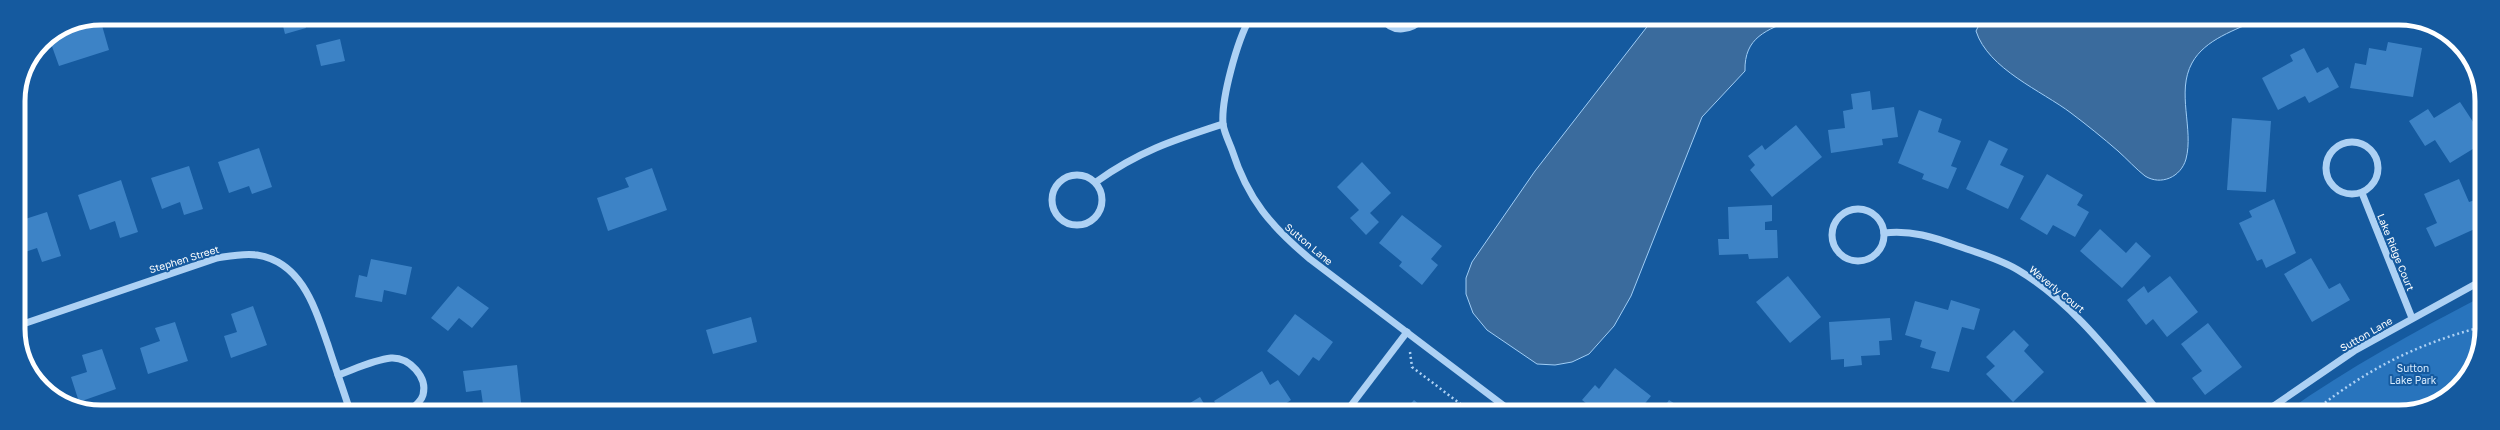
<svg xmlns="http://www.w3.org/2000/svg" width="2500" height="430" font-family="'Golos Text',sans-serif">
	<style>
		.green { fill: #2874bd }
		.water { fill: #3a6b9d; stroke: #9fcdf6 }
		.building { fill: #3d83c6 }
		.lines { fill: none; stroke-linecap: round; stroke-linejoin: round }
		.path { stroke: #add1f4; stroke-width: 2.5; stroke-dasharray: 2 3; stroke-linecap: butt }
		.minor { stroke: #add1f4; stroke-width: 7 }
		.labels { text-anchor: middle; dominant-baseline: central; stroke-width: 4; stroke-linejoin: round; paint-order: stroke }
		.street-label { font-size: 10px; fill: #fff; stroke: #155a9f }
		.park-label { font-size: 10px; fill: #d5eafd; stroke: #155a9f }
		.rim { fill: none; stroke: #fff; stroke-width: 5 }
	</style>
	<rect width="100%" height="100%" fill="#155a9f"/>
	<!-- green -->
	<path class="green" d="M2481,297V340L2471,370L2454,392L2426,408L2399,412H2286C2348,368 2414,332 2481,297Z"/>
	<!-- water -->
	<g class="water">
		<path d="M1653,19H1794C1767,30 1744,37 1745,71L1702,117L1631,296L1614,326L1589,354L1572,362L1555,365L1537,364L1487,330L1473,313L1466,294V278L1472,262L1535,171Z"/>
		<path d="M1982,19H2259C2236,30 2205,39 2192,63C2176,92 2194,129 2186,159C2181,177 2161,186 2145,176C2136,169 2127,159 2118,151C2103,138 2087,125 2071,113C2042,91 1988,69 1976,31Z"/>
	</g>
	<!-- building -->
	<g class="building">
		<path d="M281,18H303L306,28L285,34Z"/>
		<path d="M101,22L109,50L59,66L49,38L69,24L74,23L76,30Z"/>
		<path d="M340,39L345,61L321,66L316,45Z"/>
		<path d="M2388,42L2422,48L2413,97L2350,88L2355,63L2366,65L2369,48L2386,51Z"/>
		<path d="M2304,48L2317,73L2328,67L2339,87L2309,103L2305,96L2278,110L2262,78L2293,61L2290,55Z"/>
		<path d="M1870,91L1872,110L1894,107L1898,137L1882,139L1883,145L1831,153L1828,130L1845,128L1843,111L1853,109L1851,94Z"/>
		<path d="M2460,102L2481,134V144L2450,163L2435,140L2425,146L2409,121L2428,109L2434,118Z"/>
		<path d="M1919,110L1942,119L1938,132L1961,141L1951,166L1957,168L1948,189L1922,179L1924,174L1898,163Z"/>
		<path d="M2232,118L2271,121L2266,192L2227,190Z"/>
		<path d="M1796,125L1822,157L1772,197L1750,170L1755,165L1748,156L1762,145L1765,150Z"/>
		<path d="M1989,140L2008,149L2000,165L2024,176L2008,209L1966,189Z"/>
		<path d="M259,148L272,187L252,194L249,186L229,193L218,162Z"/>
		<path d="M1362,162L1391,193L1370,213L1379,222L1366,235L1350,218L1359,210L1337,187Z"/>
		<path d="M189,166L203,209L184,215L180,202L162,209L151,178Z"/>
		<path d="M652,168L667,210L608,231L597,198L629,187L625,178Z"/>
		<path d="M2047,174L2083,195L2077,205L2089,212L2075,237L2053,225L2047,235L2020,219Z"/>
		<path d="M2459,179L2469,202L2475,200L2480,212L2474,215L2479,227L2435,247L2426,228L2437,223L2424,194Z"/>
		<path d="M121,180L138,232L120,238L115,221L90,230L78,195Z"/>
		<path d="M2274,199L2296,253L2266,268L2262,259L2257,261L2239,223L2252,217L2249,211Z"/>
		<path d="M1772,205V221L1765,222V230H1777L1778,258L1749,259L1748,254L1719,255L1718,239H1729L1728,207Z"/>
		<path d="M47,212L61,256L42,262L37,248L19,254V221Z"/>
		<path d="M1402,215L1442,246L1431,259L1438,265L1422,285L1399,266L1402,262L1379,243Z"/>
		<path d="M2100,229L2126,253L2136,242L2151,256L2122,288L2080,251Z"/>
		<path d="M2311,258L2329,289L2340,283L2350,300L2312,322L2284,274Z"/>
		<path d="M371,259L412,267L406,295L384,290L382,302L355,297L359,275L367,277Z"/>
		<path d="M1788,276L1821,317L1790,343L1756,302Z"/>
		<path d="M2170,276L2198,312L2167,337L2153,319L2146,325L2127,300L2144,286L2148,293Z"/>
		<path d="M458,286L489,308L472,328L459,318L448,331L431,318Z"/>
		<path d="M1951,300L1980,309L1974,330L1962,327L1949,372L1931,368L1936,352L1920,347L1922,340L1905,335L1915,301L1948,310Z"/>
		<path d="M253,306L267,345L231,358L224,336L237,332L231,314Z"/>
		<path d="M1295,314L1333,342L1319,361L1313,357L1299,376L1267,351Z"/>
		<path d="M751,317L757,342L713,354L706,330Z"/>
		<path d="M1890,318L1892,340L1879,341L1880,355L1861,356L1862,365L1844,367V359L1831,360L1829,322Z"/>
		<path d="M175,322L188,361L148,374L140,348L160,341L155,328Z"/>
		<path d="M2208,323L2242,367L2205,395L2192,378L2202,371L2181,344Z"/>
		<path d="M2014,330L2029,345L2024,351L2044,372L2013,402L1986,374L1995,366L1986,357Z"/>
		<path d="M102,349L116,389L79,402L71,377L87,372L82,355Z"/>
		<path d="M517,365L522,411H484L481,390L466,392L463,371Z"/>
		<path d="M1615,368L1651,396L1638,412H1597L1582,400L1595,385L1599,389Z"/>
		<path d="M1262,371L1270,385L1278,380L1291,400L1273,412L1260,410L1221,412L1214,401Z"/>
		<path d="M1200,397L1209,412H1175Z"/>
		<path d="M1414,400L1428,412H1403Z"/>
		<path d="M1669,400L1686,411L1690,412H1661Z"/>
	</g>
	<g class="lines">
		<!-- path -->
		<g class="path">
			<path d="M1410,352L1412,367L1471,412"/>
			<path d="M2313,412C2367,369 2415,345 2481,327"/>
		</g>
		<!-- minor -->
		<g class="minor">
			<path d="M1250,18C1237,41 1221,99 1223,124C1224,132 1229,142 1232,150C1248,200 1271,226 1310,259L1512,412"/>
			<path d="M1382,18C1393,35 1412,30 1424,18"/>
			<circle cx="2352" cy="168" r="26"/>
			<circle cx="1077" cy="200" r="25"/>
			<path d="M1096,182C1139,151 1174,140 1223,124"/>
			<path d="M2362,193L2412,318"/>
			<circle cx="1858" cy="235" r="26"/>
			<path d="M1884,233C1912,230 1933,237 1958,246C1978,253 2000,259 2018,270C2075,304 2116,361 2159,412"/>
			<path d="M20,325L217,258C230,256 244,253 257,255C302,262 315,308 328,345C335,367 343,389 350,411"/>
			<path d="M338,375C355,369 373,360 391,358C409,357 428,377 423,395C421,402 414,407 409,411"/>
			<path d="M1346,412L1407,332"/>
			<path d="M2265,412L2354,351L2481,281"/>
		</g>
	</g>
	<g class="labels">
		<!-- street labels -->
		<g class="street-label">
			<text transform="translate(1309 244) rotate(40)">Sutton Lane</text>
			<text transform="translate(2396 252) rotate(68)">Lake Ridge Court</text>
			<text transform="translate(184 259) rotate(-17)">Stephen Street</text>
			<text transform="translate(2057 289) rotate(39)">Waverly Court</text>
			<text transform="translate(2366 334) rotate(-30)">Sutton Lane</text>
		</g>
		<!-- park labels -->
		<g class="park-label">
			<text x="2413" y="368">Sutton<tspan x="2413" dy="12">Lake Park</tspan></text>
		</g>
	</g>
	<!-- crop -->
	<path d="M0 0H2500V430H0ZM101 25H2399A76 76 0 0 1 2475 101V329A76 76 0 0 1 2399 405H101A76 76 0 0 1 25 329V101A76 76 0 0 1 101 25Z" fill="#155a9f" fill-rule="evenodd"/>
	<path class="rim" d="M101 25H2399A76 76 0 0 1 2475 101V329A76 76 0 0 1 2399 405H101A76 76 0 0 1 25 329V101A76 76 0 0 1 101 25Z"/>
</svg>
